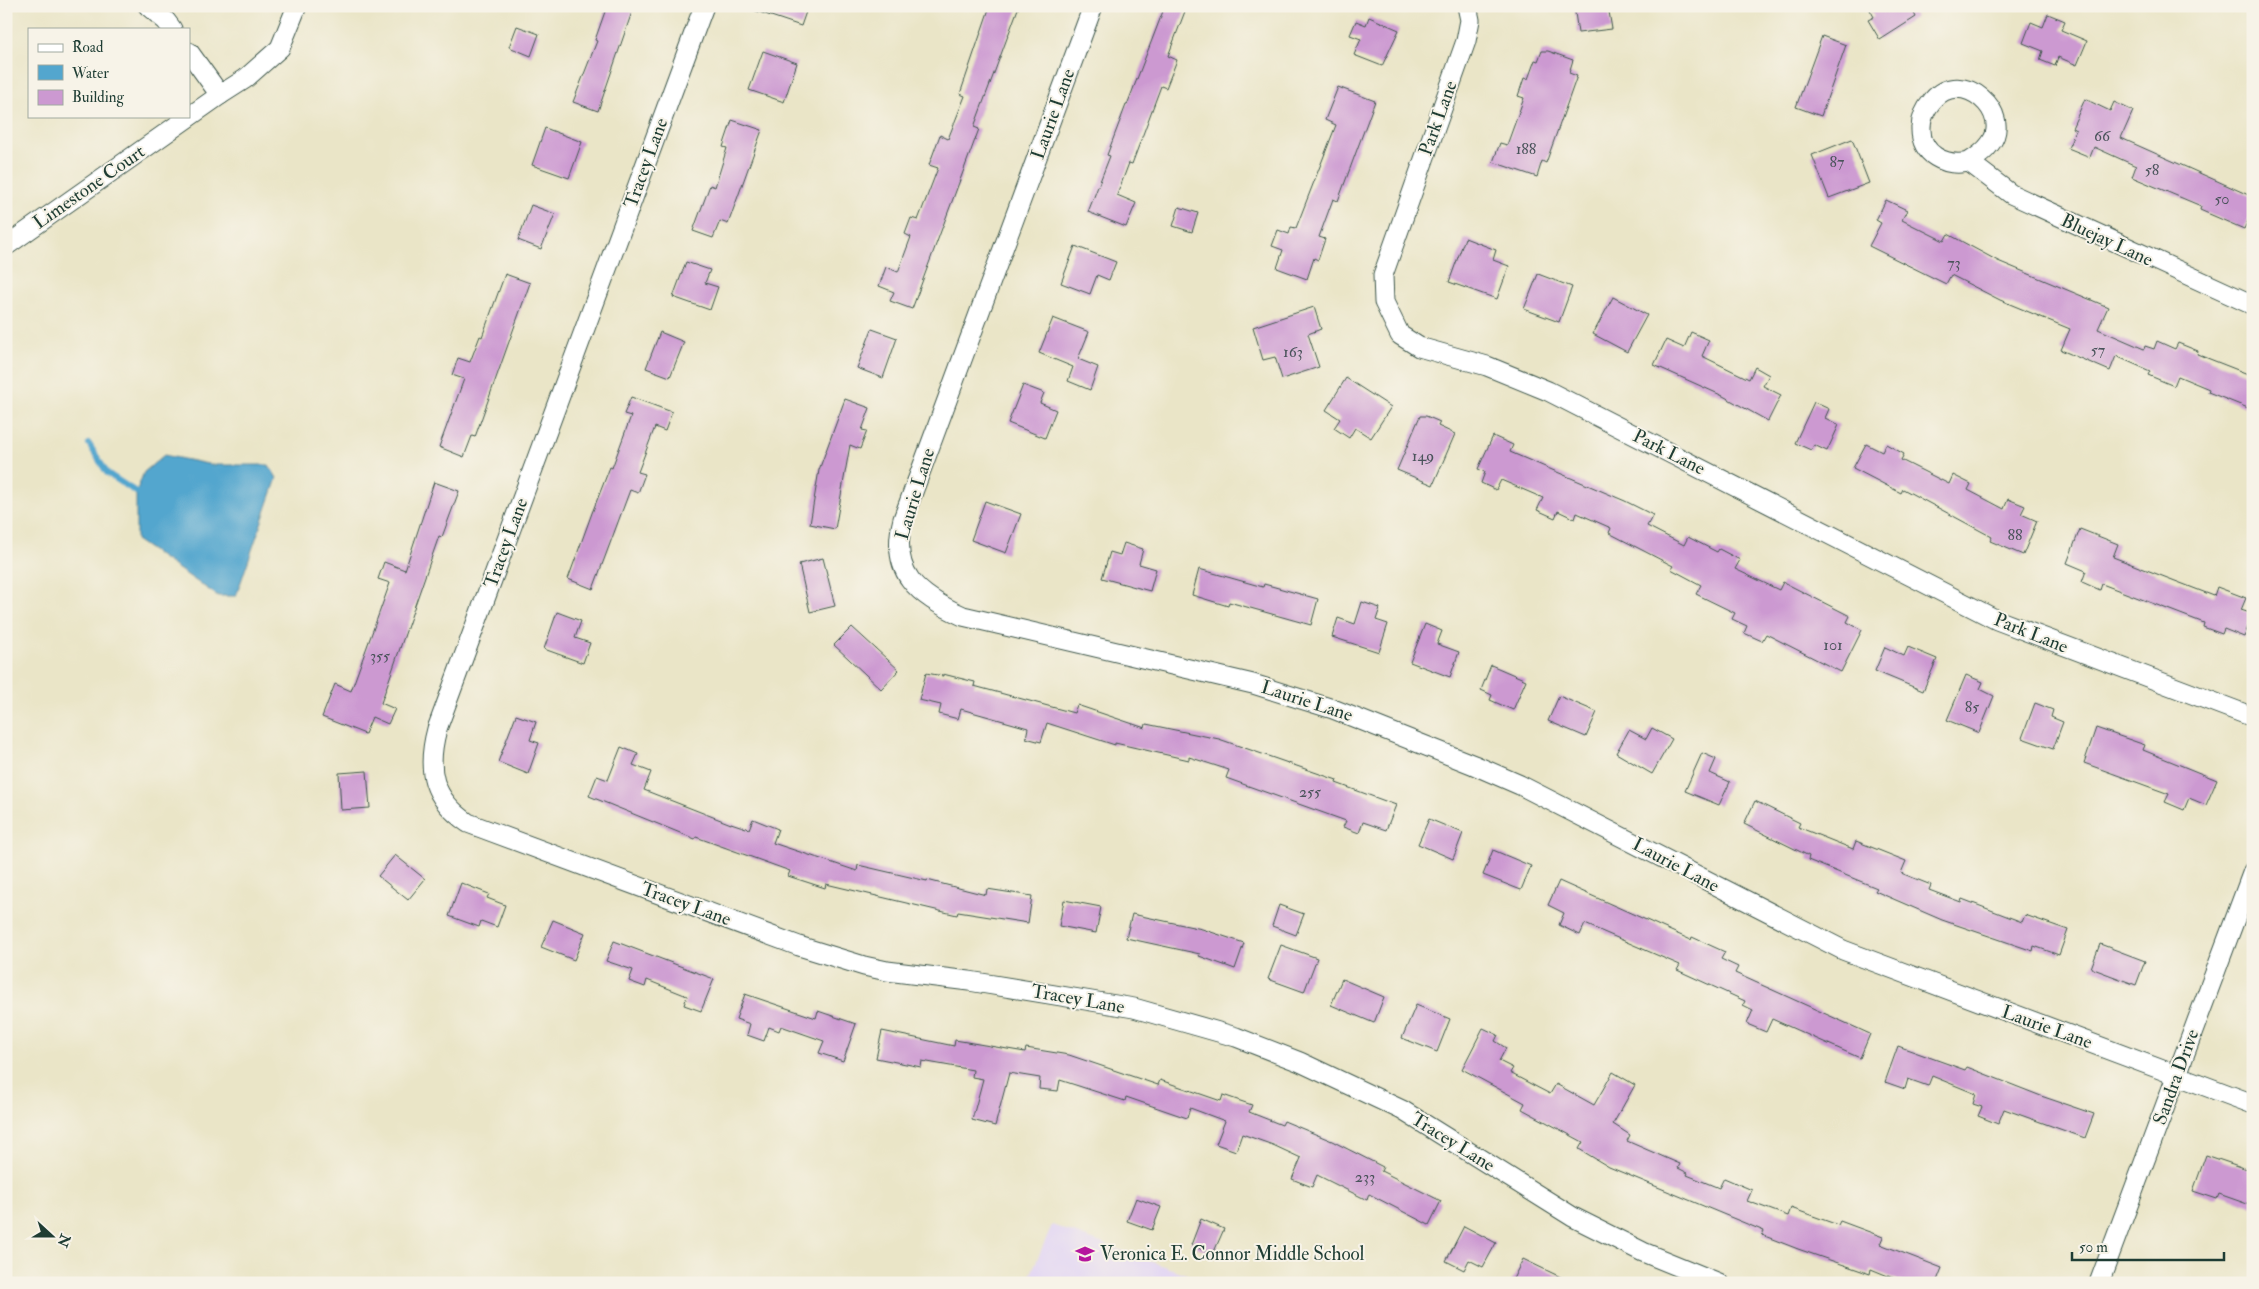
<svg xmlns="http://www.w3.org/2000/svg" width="2259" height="1289" font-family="'IM FELL Double Pica',serif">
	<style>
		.built { fill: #e1d4f4 }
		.water { fill: #53a6ce; stroke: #397281 }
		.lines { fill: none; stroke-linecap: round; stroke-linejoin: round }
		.stream { stroke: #53a6ce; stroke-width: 6 }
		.building { fill: #cc99d1 }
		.minor-casing { stroke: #3d564a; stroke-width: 21 }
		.minor { stroke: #fff; stroke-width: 19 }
		.labels { text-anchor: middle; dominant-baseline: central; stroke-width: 4; stroke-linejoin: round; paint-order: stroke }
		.number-label { font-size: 16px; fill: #4a545b }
		.street-label { font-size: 19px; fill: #1f3d34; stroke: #f7f3e8 }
		.poi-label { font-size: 19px; fill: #1f3d34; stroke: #f7f3e8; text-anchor: start }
	</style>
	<rect width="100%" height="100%" fill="#f7f3e8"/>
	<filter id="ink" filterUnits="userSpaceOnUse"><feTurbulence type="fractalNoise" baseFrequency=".02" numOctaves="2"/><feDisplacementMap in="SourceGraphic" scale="10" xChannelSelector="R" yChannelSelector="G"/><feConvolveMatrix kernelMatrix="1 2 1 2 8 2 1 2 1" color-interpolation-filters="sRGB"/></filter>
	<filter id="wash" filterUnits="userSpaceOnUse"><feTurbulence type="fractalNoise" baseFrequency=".0096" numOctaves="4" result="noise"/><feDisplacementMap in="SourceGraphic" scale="20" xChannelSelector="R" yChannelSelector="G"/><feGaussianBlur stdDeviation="1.12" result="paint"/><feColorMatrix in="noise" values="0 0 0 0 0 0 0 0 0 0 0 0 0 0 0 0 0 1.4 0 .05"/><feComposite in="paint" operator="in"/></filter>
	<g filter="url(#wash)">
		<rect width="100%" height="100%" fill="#eae5c7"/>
		<!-- built -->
		<path class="built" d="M1052,1225L1210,1283H1027Z"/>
		<!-- water -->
		<path class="water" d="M164,455L213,465H269L277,478L236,596H218L136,540V492L144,472Z"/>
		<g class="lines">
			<!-- stream -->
			<path class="stream" d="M89,444L107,473L136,492"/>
		</g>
		<g id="blocks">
			<!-- building -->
			<g class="building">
				<path d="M607,6H634L598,111L573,102L597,41L595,40Z"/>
				<path d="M751,6H808L801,26L750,9Z"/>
				<path d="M990,6H1019L974,127L979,129L912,309L890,301L894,292L879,286L886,267L898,272L911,237L905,234L911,218L918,220L938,168L929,165L940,135L948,139L965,96L960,94Z"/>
				<path d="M1165,6H1187L1168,56L1177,60L1166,88L1161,86L1132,164L1129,163L1117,195L1136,203L1126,227L1088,212L1110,156L1107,155L1126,105H1127Z"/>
				<path d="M1574,6H1608L1612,29L1578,33Z"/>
				<path d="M1868,6H1910L1916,17L1880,40L1868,20L1874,17Z"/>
				<path d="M2048,14L2065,21L2061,30L2087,41L2077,65L2058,57L2055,66L2040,60L2043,51L2023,43L2031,22L2043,27Z"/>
				<path d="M1369,17L1399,30L1382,66L1354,55L1361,39L1350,35L1356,21L1366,25Z"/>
				<path d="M517,26L539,34L531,56L509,47Z"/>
				<path d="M1822,36L1846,45L1821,116L1796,107Z"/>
				<path d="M763,51L797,63L784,102L749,90Z"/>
				<path d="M1542,51H1548L1573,60L1569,73L1577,76L1546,163L1542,161L1537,177L1493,162L1500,143L1507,145L1524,98L1518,96L1524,78L1528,79L1535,60L1538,61Z"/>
				<path d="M1338,87L1375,101L1338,201L1333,199L1319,237L1325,239L1318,260L1314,258L1307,279L1277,268L1283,250L1272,246L1278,230L1289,234L1291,227L1296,228L1336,125L1325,120Z"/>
				<path d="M2085,99L2110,111L2114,102L2133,111L2121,138L2253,197V210L2244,229L2200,210L2201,206L2132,177L2136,166L2094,147L2090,157L2068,148L2076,130L2072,128Z"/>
				<path d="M732,120L762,130L728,224L720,221L713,238L693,231L710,185L715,187L727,148L723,147Z"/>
				<path d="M545,128L582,142L569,178L532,165Z"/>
				<path d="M1852,139L1869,183L1829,198L1812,155Z"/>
				<path d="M1886,200L1907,210L1902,220L1944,241L1948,234L1998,261L2108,307L2098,329L2144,349L2145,346L2154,349L2157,341L2175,349L2178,343L2198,351L2197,354L2253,376V410L2208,392L2209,389L2178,376L2174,386L2148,375L2150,371L2116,356L2110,371L2061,350L2070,329L2000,300L1951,275L1946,284L1869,246L1881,223L1876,220Z"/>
				<path d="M531,205L555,214L541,249L518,240Z"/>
				<path d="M1179,207L1198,213L1192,232L1173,226Z"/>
				<path d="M1465,238L1496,250L1493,260L1509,266L1497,299L1449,282Z"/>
				<path d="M1075,246L1116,262L1109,280L1097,275L1090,294L1061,283Z"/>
				<path d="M686,262L710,270L705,283L718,287L710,310L673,297Z"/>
				<path d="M505,274L530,283L475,437L472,436L464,457L439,447L464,379L452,375L458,358L470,362L480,336L482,337Z"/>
				<path d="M1538,274L1572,287L1559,322L1524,309Z"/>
				<path d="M1613,297L1647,315L1627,352L1593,334Z"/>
				<path d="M1314,307L1321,329L1308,334L1319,367L1282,379L1275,357L1263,360L1253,327Z"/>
				<path d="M1053,318L1089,332L1078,359L1098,367L1090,390L1068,381L1073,367L1039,353Z"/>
				<path d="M872,329L897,338L883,378L857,368Z"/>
				<path d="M660,332L684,342L670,377L646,368Z"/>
				<path d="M1691,332L1709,340L1702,356L1749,379L1755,367L1769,375L1763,386L1781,395L1768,421L1723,396L1654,365L1666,340L1684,348Z"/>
				<path d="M1346,378L1391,407L1371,438L1355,428L1349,438L1334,428L1340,419L1326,410Z"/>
				<path d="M1023,385L1044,393L1040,403L1056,410L1045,438L1008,423Z"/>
				<path d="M631,397L672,412L665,431L655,427L638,472L645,474L638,493L630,490L593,589L568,579L592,513L610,467L612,468L631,416L624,414Z"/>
				<path d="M845,399L870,408L862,430L867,431L860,449L850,445L835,529L810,524L819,470Z"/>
				<path d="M1814,402L1829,409L1825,418L1839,425L1827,451L1814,445L1811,450L1795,443Z"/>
				<path d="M1420,416H1426L1440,422L1438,426L1455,434L1433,485L1397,470Z"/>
				<path d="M1493,436L1513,445L1510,452L1625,501L1653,515L1647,526L1684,545L1688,537L1717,552L1719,549L1740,560L1735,569L1779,590L1783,582L1850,616L1847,622L1862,630L1841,672L1766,634L1762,641L1744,633L1747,626L1732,619L1735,613L1696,594L1701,585L1671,569L1673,566L1609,533L1611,528L1577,513L1575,519L1558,511L1555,518L1537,510L1543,498L1501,480L1496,490L1481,483L1485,472L1478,469Z"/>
				<path d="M1866,444L1882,452L1886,444L1904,454L1901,460L1949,484L1953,475L1971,484L1968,490L2004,509L2008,499L2025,506L2021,514L2037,521L2023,555L1990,541L1992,537L1903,489L1901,493L1853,468Z"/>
				<path d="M434,482L459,491L442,537L439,536L381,703L395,709L388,724L372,717L365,734L322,717L335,684L351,691L390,583L378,579L384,562L405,570Z"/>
				<path d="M985,501L1021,514L1006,553L971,540Z"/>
				<path d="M2080,529L2118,544L2113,557L2214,596L2217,587L2246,598L2241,610L2253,614L2244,637L2224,629L2222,634L2203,627L2204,623L2102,584L2100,590L2082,582L2086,571L2067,563Z"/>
				<path d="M1124,543L1143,549L1139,564L1156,569L1150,591L1102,578L1110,552L1120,555Z"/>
				<path d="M823,558L835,606L810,612L799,564Z"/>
				<path d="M1199,569L1263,587L1264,584L1318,599L1311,625L1229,602L1228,606L1192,595Z"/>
				<path d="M1362,602L1380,608L1376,620L1388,624L1379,652L1332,637L1338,618L1355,624Z"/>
				<path d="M557,612L581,621L575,638L590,643L583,663L544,649Z"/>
				<path d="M1425,624L1442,631L1437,644L1459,652L1450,677L1410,662Z"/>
				<path d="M852,627L899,670L881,689L834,645Z"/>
				<path d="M1885,647L1904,656L1908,647L1937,659L1923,691L1875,671Z"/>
				<path d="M1491,665L1526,680L1513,710L1490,700L1492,695L1481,690Z"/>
				<path d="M926,673L943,676V674L975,682L974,686L1074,713L1077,705L1145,728L1146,724L1219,739L1337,780L1336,783L1396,805L1386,830L1363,822L1359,833L1343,827L1346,821L1226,778L1229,770L1189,757V760L1115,743V745L1047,723L1041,742L1026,738L1028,728L993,718L961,709L958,719L939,714L941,705L919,700Z"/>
				<path d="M1966,675L1983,682L1980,689L1994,696L1979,733L1947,720Z"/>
				<path d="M1559,696L1597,712L1586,737L1548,721Z"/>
				<path d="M2035,703L2053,710L2051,717L2063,722L2053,749L2022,738Z"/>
				<path d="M516,715L536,722L530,740L539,743L528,774L498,762Z"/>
				<path d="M1652,728L1672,739L1652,774L1616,753L1629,730L1646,739Z"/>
				<path d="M2096,728L2145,745L2143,750L2217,780L2206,805L2189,798L2184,810L2165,802L2169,794L2084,763Z"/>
				<path d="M621,747L638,754L633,765L651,772L644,790L731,824V823L749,829L753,819L778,829L773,843L857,871L858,865L927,881V880L986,895L987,889L1032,896L1028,923L958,912L957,915L826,884L825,888L788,876L790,871L696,837L695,839L589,796L597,776L608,780Z"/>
				<path d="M1702,753L1716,759L1710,773L1730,782L1719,805L1685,791Z"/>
				<path d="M367,771L370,808L341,810L339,773Z"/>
				<path d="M1755,801L1800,823L1798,827L1853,849L1856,841L1906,861L1901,873L1931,885L1929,890L1961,902L1962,899L2022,922L2025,915L2068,930L2059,955L2034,946L2033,951L1942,920L1875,891L1877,888L1808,860L1809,856L1744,824Z"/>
				<path d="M1429,819L1463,833L1453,859L1418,844Z"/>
				<path d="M1493,850L1531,866L1521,890L1483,875Z"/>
				<path d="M395,855L425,879L408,900L378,876Z"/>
				<path d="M1559,881L1691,940L1692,937L1725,952L1721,959L1738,967L1735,973L1870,1034L1860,1058L1772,1019L1766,1032L1747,1024L1753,1010L1743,1005L1745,1001L1677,970L1680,965L1585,924L1580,935L1559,925L1564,913L1548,905Z"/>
				<path d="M461,883L489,894L487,898L505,905L497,927L481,921L479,927L449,916Z"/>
				<path d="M1064,900L1101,907L1096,933L1059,926Z"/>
				<path d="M1279,905L1304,914L1296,935L1272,926Z"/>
				<path d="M1132,914L1202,929L1244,943L1235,969L1199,956L1200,954L1126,938Z"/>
				<path d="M553,920L585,933L574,960L541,947Z"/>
				<path d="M614,941L714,979L701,1011L684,1005L687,996L647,980L645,987L629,981L633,970L606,961Z"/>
				<path d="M2100,944L2145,961L2136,985L2091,968Z"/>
				<path d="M1281,945L1317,958L1304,992L1268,979Z"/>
				<path d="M1342,979L1384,997L1374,1023L1331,1005Z"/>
				<path d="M745,994L816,1018L818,1011L856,1024L843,1061L819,1053L824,1041L781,1026L779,1031L769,1027L764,1041L747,1035L750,1024L736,1019Z"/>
				<path d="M1416,1005L1450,1019L1437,1052L1402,1038Z"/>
				<path d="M1483,1028L1498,1035L1495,1041L1506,1048L1499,1061L1513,1068L1510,1073L1550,1094L1556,1084L1594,1105L1613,1072L1635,1085L1613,1124L1630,1135L1627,1141L1680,1164L1678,1168L1688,1173L1687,1175L1719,1188L1724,1178L1752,1190L1747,1201L1788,1216L1791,1208L1838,1225L1840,1221L1883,1237L1880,1244L1942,1268L1936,1283H1905L1871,1269L1870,1274L1798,1249L1762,1235L1764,1231L1609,1167L1579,1149L1583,1142L1522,1109L1525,1103L1462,1069Z"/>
				<path d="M882,1031L954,1046L955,1040L1025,1052L1026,1048L1069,1055L1158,1085L1160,1080L1221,1101L1223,1095L1252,1105L1249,1112L1282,1125L1284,1121L1332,1141L1383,1167L1381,1171L1441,1201L1429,1225L1369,1194L1367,1200L1317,1175L1312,1187L1292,1179L1301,1158L1273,1145L1242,1134L1236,1151L1216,1144L1225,1121L1190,1108L1187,1118L1126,1097L1125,1101L1060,1080L1058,1091L1039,1089L1040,1078L1009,1073L995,1126L972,1120L983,1079L972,1077L973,1070L922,1061L921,1067L876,1058Z"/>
				<path d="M1898,1046L1965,1070L1967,1067L2041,1096L2094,1114L2085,1138L2004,1109L1998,1124L1978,1116L1982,1107L1973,1104L1976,1094L1932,1076L1928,1086L1908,1079L1905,1089L1885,1082Z"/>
				<path d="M2206,1155L2253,1171V1206L2219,1194L2217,1199L2193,1191Z"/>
				<path d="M1136,1198L1161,1207L1152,1230L1127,1221Z"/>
				<path d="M1201,1219L1224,1229L1213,1254L1191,1245Z"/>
				<path d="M1464,1226L1496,1243L1483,1267L1469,1260L1464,1270L1446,1261Z"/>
				<path d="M1523,1259L1573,1283H1511Z"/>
			</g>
		</g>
	</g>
	<g filter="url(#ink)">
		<use href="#blocks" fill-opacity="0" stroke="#3d564a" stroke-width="1"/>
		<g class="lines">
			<!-- minor casing -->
			<g class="minor-casing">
				<g id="minor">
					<path d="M148,6L166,21L172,29"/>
					<path d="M704,6L437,729C426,770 432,798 468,823L799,946L864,966L887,971L969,981L1134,1008L1236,1037L1300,1062L1402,1110L1573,1217L1643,1252L1719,1283"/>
					<path d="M1093,6L903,519C889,573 917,595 963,616L1253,684L1333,709L1474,765L1520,785L1843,950L2253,1104"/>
					<path d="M1467,6L1470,20L1466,41L1383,275L1384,302L1400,335L1419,347L1487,366L1548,391L1997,620L2253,717"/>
					<path d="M189,52L220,95"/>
					<path d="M1969,162C1977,157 1985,151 1990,144C2014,114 1962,66 1933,100C1926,108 1921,117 1921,128C1920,155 1946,167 1969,162L2011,194L2253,305"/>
					<path d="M6,246L220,95L245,79L280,48L297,6"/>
					<path d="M2099,1283L2253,871"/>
				</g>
			</g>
			<!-- minor -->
			<use href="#minor" class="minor"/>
		</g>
	</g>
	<!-- icons -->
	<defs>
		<g id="school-bare" transform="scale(1.5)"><path d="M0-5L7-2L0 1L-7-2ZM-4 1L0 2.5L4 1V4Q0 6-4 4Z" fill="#b5179e" stroke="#f7f3e8" stroke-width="2.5" paint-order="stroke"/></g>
	</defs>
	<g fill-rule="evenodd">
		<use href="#school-bare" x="1085" y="1254"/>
	</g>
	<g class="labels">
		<!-- number labels -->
		<g class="number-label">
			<text x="2102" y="136">66</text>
			<text x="1526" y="149">188</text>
			<text x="1837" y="162">87</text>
			<text x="2152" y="170">58</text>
			<text x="2222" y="199">50</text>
			<text x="1954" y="263">73</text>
			<text x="2098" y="350">57</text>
			<text x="1293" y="352">163</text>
			<text x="1423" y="456">149</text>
			<text x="2015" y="535">88</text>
			<text x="1833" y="645">101</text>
			<text x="380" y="656">355</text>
			<text x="1972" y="707">85</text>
			<text x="1310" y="792">255</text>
			<text x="1365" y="1177">233</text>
		</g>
		<!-- street labels -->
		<g class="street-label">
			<text transform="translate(1053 114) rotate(-70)">Laurie Lane</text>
			<text transform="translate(1438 118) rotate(-70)">Park Lane</text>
			<text transform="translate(646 163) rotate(-70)">Tracey Lane</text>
			<text transform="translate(89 187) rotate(-35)">Limestone Court</text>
			<text transform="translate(2107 240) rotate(25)">Bluejay Lane</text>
			<text transform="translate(1669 452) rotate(27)">Park Lane</text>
			<text transform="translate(915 494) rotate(-73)">Laurie Lane</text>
			<text transform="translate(506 543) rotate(-70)">Tracey Lane</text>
			<text transform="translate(2031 633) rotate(22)">Park Lane</text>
			<text transform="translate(1307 701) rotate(18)">Laurie Lane</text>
			<text transform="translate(1676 865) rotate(28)">Laurie Lane</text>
			<text transform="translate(686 904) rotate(20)">Tracey Lane</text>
			<text transform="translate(1078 999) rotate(10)">Tracey Lane</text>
			<text transform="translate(2047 1027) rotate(20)">Laurie Lane</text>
			<text transform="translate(2176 1077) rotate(-70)">Sandra Drive</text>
			<text transform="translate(1453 1142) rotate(32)">Tracey Lane</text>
		</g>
		<!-- poi labels -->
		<g class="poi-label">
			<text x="1100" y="1254">Veronica E. Connor Middle School</text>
		</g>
	</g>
	<!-- margin -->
	<rect width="2259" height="1289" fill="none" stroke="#f7f3e8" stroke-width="25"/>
	<!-- legend -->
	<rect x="28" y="28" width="162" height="90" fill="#f7f3e8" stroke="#a1aaa0"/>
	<rect x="38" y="44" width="25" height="8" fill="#ffffff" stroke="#a1aaa0"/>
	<text x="72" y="52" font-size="15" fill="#1f3d34">Road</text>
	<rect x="38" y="65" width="25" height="15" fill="#53a6ce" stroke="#a1aaa0"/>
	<text x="72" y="78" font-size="15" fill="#1f3d34">Water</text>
	<rect x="38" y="90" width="25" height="15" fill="#cc99d1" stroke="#a1aaa0"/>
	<text x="72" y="102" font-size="15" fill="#1f3d34">Building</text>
	<!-- north arrow -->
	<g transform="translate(52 1236) rotate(111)" stroke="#f7f3e8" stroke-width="4" paint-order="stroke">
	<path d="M0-4L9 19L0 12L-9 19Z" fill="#1f3d34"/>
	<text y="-8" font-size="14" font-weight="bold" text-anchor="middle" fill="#1f3d34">N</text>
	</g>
	<!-- scale -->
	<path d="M2072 1252v8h152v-8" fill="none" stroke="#1f3d34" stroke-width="2.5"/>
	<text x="2079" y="1252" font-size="15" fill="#1f3d34" stroke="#f7f3e8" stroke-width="4" paint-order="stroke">50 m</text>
</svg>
